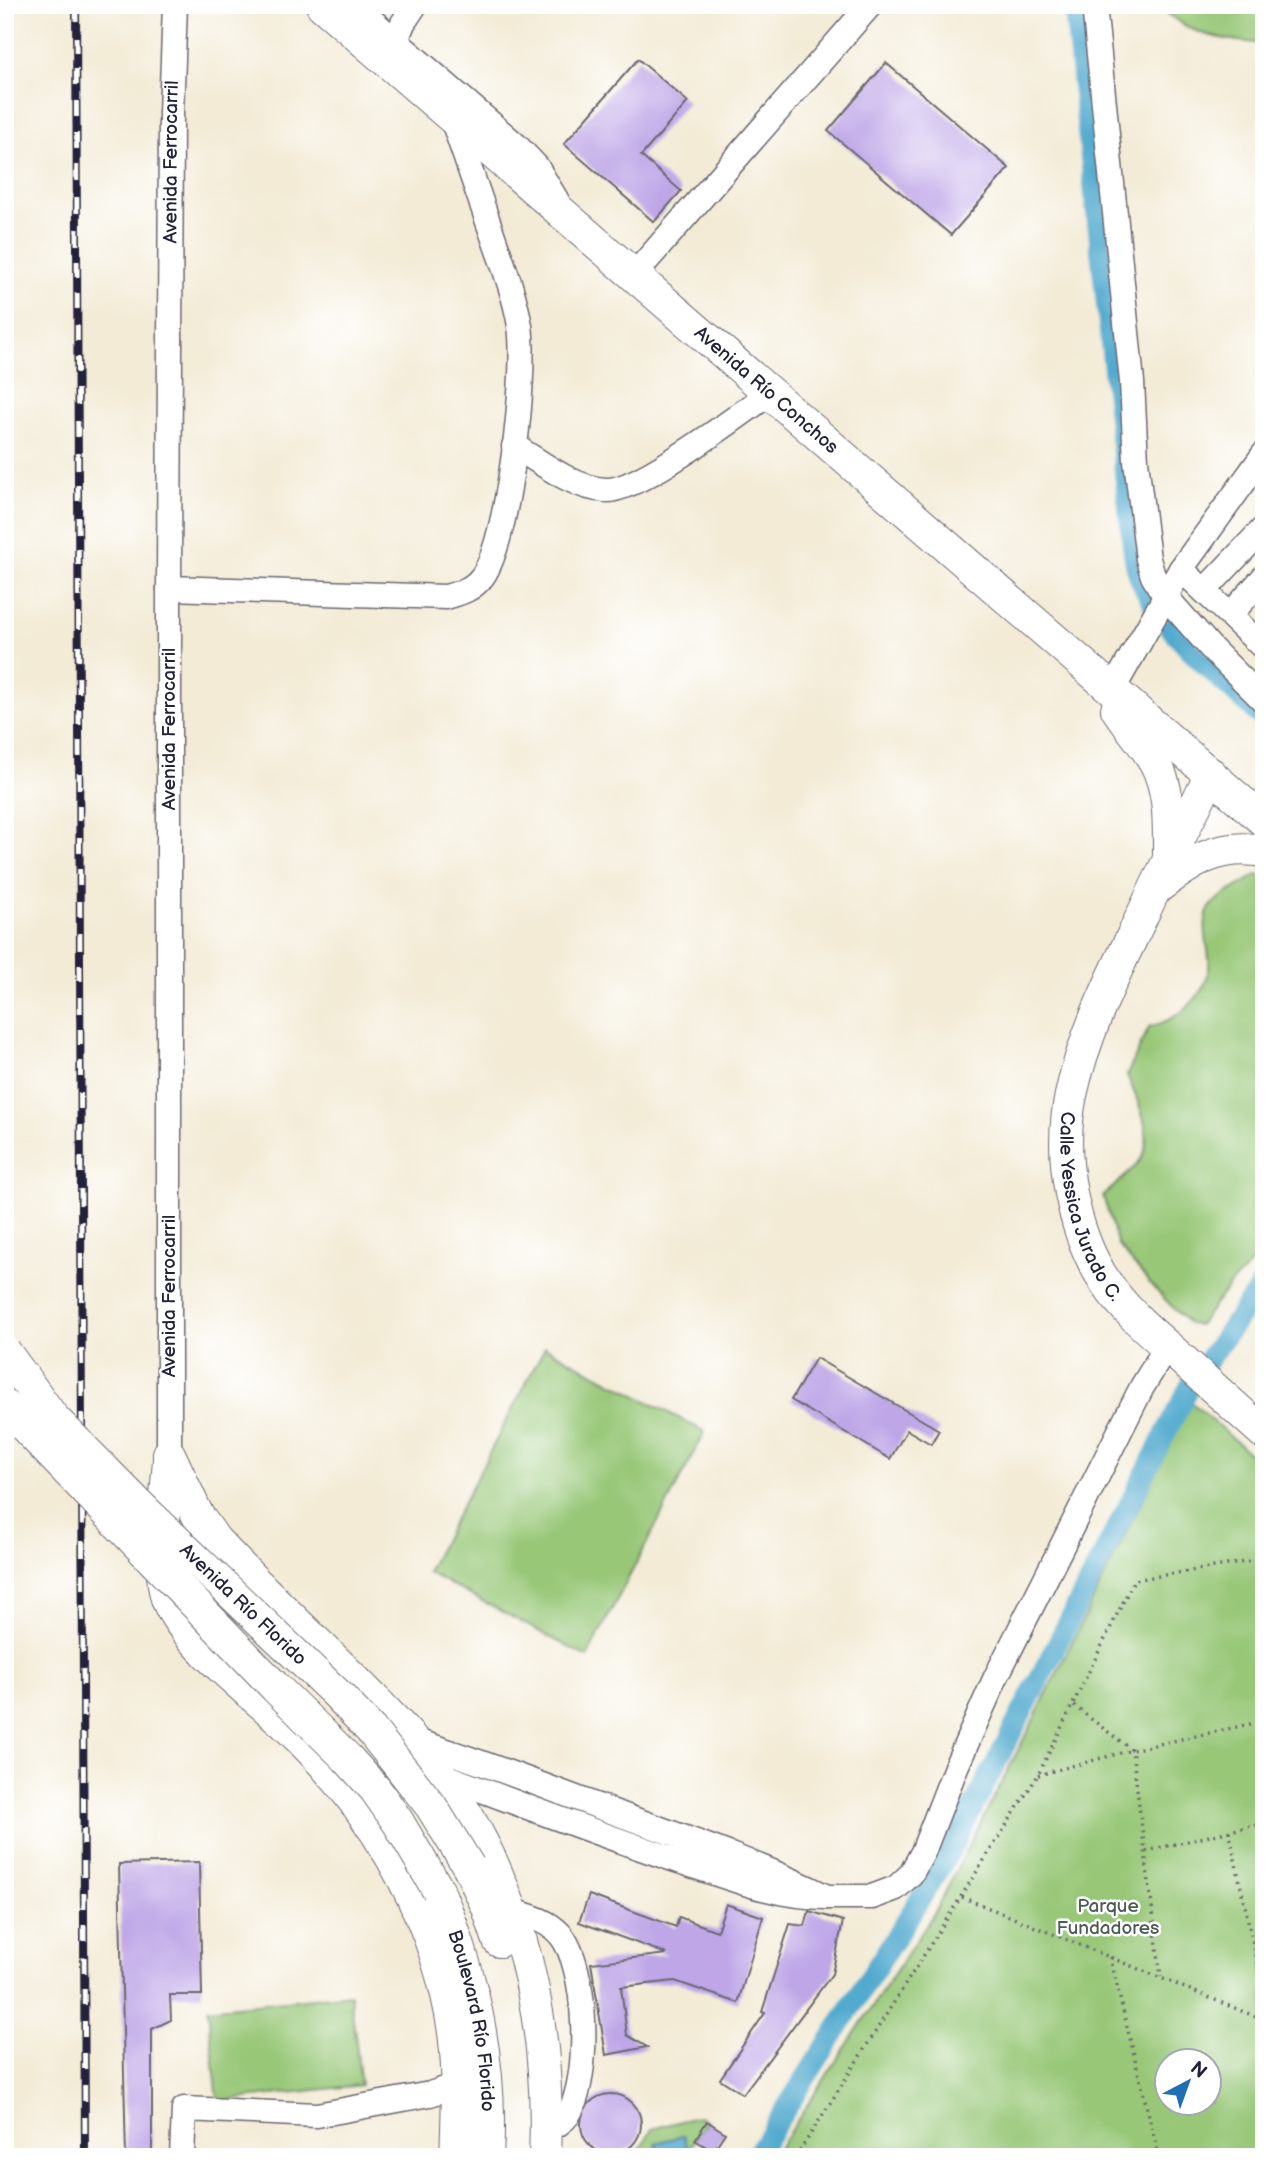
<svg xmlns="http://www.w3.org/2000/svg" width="1269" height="2162" font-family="'Balsamiq Sans',sans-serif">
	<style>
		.green { fill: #97c777; stroke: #5c7459; stroke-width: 2; fill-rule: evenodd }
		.water { fill: #53aacf; stroke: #3a6685; stroke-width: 2 }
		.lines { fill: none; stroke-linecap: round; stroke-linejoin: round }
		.canal { stroke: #53aacf; stroke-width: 21 }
		.building { fill: #bea6e7 }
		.minor-casing { stroke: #6b6871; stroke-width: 27 }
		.major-casing { stroke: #6b6871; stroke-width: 34 }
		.path { stroke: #6b6871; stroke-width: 3.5; stroke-dasharray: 2 5; stroke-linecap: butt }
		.minor { stroke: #fff; stroke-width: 24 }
		.major { stroke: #fff; stroke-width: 32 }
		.rail-casing { stroke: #22223b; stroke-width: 8 }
		.rail { stroke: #fff; stroke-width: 5; stroke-dasharray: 16; stroke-linecap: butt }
		.major-bridge-casing { stroke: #6b6871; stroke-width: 34; stroke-linecap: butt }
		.major-bridge { stroke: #fff; stroke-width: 32 }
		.labels { text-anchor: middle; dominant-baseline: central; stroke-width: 5; stroke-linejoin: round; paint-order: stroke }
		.street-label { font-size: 19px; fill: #22223b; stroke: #fff }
		.park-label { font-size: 19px; fill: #4b5c50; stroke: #fff }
	</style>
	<rect width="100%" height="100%" fill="#fff"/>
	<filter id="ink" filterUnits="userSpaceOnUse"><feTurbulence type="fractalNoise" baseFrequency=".0143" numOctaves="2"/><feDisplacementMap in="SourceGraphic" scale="14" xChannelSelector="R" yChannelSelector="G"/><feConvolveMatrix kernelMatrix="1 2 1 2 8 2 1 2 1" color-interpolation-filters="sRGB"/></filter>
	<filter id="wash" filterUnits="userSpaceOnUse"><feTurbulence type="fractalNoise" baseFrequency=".00686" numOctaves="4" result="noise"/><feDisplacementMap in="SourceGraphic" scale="28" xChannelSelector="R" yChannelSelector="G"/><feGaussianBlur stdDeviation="1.57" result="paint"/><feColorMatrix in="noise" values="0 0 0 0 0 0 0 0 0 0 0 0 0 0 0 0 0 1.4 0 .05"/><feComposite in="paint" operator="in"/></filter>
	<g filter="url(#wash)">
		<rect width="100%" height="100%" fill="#f3ebd6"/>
		<!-- green -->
		<g class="green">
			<path d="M1159,5H1264V44C1223,40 1189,37 1159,5Z"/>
			<path d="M1257,875L1264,877V1250L1229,1286L1199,1325L1189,1324L1152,1286L1118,1245L1103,1196C1114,1186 1136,1169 1143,1156C1154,1134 1136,1096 1127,1075L1149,1027C1179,1020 1212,993 1209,959C1208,943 1200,919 1212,905C1220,895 1245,883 1257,875Z"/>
			<path d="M545,1347L705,1432L587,1657L427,1572Z"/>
			<path d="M1191,1402L1264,1466V2157H773L936,1910L1032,1723ZM1168,2060H1210V2102H1168Z"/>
			<path d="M350,1994L361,2085L218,2101L208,2009Z"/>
			<path d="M699,2116L707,2121L684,2157L636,2155L652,2129Z"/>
		</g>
		<!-- water -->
		<path class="water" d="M684,2135L687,2145L679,2154L660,2157L656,2143Z"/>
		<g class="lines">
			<!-- canal -->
			<g class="canal">
				<path d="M1074,5L1129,512C1132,532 1132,558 1139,576C1163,635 1219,677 1264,719"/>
				<path d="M755,2157L950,1852L1191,1384L1264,1281"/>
			</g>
		</g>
		<g id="blocks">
			<!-- building -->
			<g class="building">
				<path d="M638,59L688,102L641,156L681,191L654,222L564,144Z"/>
				<path d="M886,63L1009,168L951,235L828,131Z"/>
				<path d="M816,1358L939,1430L931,1444L907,1430L890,1459L791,1400Z"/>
				<path d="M199,1862L202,1995H170L171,2020L152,2029V2157H126L119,1864Z"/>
				<path d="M589,1895L676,1927L679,1917L717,1931L726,1904L763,1917L738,2003L675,1981L621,1987L627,2035L647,2047L606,2055L591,1963L667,1954L579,1922Z"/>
				<path d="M809,1911L843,1921L832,1974L743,2094L720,2079L765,2013L762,2012L790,1924L805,1926Z"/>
				<circle cx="611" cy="2124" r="30"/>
				<path d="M707,2121L725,2133L713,2151L695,2140Z"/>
			</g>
		</g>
	</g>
	<g filter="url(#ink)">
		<use href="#blocks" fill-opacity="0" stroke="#6b6871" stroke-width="2"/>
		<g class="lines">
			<!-- minor casing -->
			<g class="minor-casing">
				<g id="minor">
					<path d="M354,5L517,146L536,166L557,201"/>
					<path d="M1094,5L1132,382L1136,461L1148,559L1153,576L1165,596L1211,648L1264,701"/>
					<path d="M396,41L403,23L415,5"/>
					<path d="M634,275L870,5"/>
					<path d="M514,446C541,462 573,488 605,490C637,493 740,414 770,393"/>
					<path d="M1181,569L1264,648"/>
					<path d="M169,588L446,597C460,593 472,590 482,577C509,541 527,373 520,326C515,296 504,267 494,239C480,199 466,158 452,118"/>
					<path d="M1204,591L1264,528"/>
					<path d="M1230,615L1264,577"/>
					<path d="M1113,689L1181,569L1264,454"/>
					<path id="s1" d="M169,1454V588L171,113L175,5"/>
					<path d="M412,1740C479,1760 543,1786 608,1810C682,1837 756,1862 827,1897C776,1897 730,1878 682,1862C600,1835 520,1804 439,1774"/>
					<path d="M827,1897H872L896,1888L911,1874L923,1852L956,1767L995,1679L1142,1387L1167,1346"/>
					<path d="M512,1911C529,1916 547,1920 560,1934C588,1966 591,2080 568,2115C562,2123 555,2126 547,2130"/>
					<path d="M182,2157L184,2109L317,2115L430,2094L457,2085"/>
				</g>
			</g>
			<!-- major casing -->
			<g class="major-casing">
				<g id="major">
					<path id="s2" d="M322,5L1264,821"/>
					<path d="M1117,709C1129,727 1144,743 1155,762C1170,790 1169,822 1169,853"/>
					<path id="s3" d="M1211,774C1184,828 1158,882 1132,937C1108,987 1083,1039 1071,1095C1058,1155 1072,1232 1106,1283C1125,1311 1152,1333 1177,1355C1206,1381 1235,1407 1264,1433"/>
					<path d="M1158,887C1193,861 1219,843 1264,851"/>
					<path d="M169,1454L198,1516L215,1540C278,1608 348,1669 410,1737C513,1853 552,2005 545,2157"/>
					<path d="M169,1459C167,1493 156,1572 168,1601C185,1643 254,1695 288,1727C369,1804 430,1904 451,2014C460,2060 458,2109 456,2157"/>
					<path d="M469,1867L488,1908L499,1941"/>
					<path id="s4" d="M438,1890C473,1974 493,2066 487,2157"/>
				</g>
			</g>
			<!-- path -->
			<g class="path">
				<path d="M1074,1706L1132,1750L1161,1977"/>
				<path d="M1038,1775L1132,1750L1264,1721"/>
				<path d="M1229,1831L1264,1996"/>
				<path d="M1146,1851L1264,1823"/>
				<path d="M962,1897L1264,2020"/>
				<path d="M1110,1957L1159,2157"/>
				<path d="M796,2157L1038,1775L1134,1580L1264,1559"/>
			</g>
			<!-- minor -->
			<use href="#minor" class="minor"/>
			<!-- major -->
			<use href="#major" class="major"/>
			<!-- rail casing -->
			<g class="rail-casing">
				<path id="rail" d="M76,5L85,2157"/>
			</g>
			<!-- rail -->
			<use href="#rail" class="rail"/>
			<!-- major-bridge casing -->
			<g class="major-bridge-casing">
				<g id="major-bridge">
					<path id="s5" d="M5,1352L53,1418L141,1507L338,1695L371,1730L431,1806L469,1867"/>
					<path d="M5,1406L276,1688L347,1758L375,1789L398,1822L438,1890"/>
				</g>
			</g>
			<!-- major-bridge -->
			<use href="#major-bridge" class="major-bridge"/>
		</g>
	</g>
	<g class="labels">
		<!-- street labels -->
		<g class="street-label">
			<text stroke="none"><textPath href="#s1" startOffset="1292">Avenida Ferrocarril</textPath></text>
			<text stroke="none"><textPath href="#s2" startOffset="588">Avenida Río Conchos</textPath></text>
			<text transform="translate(169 729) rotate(-90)">Avenida Ferrocarril</text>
			<text stroke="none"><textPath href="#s3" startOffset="467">Calle Yessica Jurado C.</textPath></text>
			<text transform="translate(169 1296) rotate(-90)">Avenida Ferrocarril</text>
			<text stroke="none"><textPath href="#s5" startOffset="348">Avenida Río Florido</textPath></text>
			<text stroke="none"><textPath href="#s4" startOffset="136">Boulevard Río Florido</textPath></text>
		</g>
		<!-- park labels -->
		<g class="park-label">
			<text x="1108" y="1906">Parque<tspan x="1108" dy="22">Fundadores</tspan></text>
		</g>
	</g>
	<!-- margin -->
	<rect width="1269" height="2162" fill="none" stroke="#fff" stroke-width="28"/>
	<!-- north arrow -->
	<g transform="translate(1188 2082) rotate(41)"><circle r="33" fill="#ffffff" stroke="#a7a7b1" stroke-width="2"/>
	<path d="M0-5L12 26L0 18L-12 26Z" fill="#1f6fb2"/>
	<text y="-10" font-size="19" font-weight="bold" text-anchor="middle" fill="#22223b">N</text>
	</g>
</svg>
